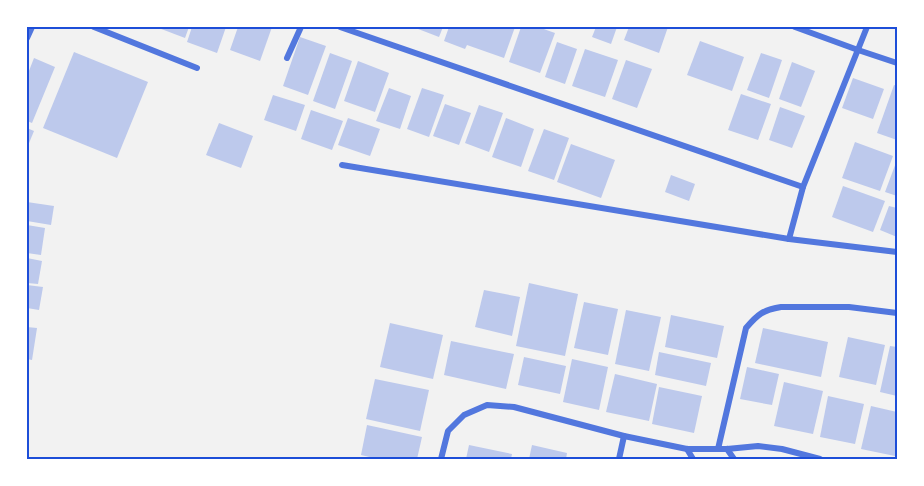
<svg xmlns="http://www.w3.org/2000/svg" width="924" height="486" font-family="'Playfair Display',serif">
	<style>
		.building { fill: #bdc9ec }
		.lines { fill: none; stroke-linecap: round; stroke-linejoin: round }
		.minor { stroke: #5277de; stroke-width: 6 }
		.neatline { fill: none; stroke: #1d4ed8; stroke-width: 2 }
	</style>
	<rect width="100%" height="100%" fill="#f2f2f2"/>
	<!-- building -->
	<g class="building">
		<path d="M156,27H189L185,38Z"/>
		<path d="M192,27H226L217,53L187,42Z"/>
		<path d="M238,27H272L260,61L230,50Z"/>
		<path d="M413,27H443L439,37Z"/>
		<path d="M449,27H515L504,58L467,45L465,49L444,41Z"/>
		<path d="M521,27H538L555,33L540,73L509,62Z"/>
		<path d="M596,27H617L611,44L592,37Z"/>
		<path d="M629,27H668L659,53L624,40Z"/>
		<path d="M300,37L326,46L308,95L283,86Z"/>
		<path d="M700,41L744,57L732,91L687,75Z"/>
		<path d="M557,42L577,49L565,84L545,77Z"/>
		<path d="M585,49L618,60L605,97L572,86Z"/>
		<path d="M74,52L148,82L117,158L43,128Z"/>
		<path d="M330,53L352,61L335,109L313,101Z"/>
		<path d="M761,53L782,60L769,98L747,90Z"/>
		<path d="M34,58L55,67L32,123L27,121V76Z"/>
		<path d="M626,60L652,69L637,108L612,99Z"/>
		<path d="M358,61L389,73L375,112L344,101Z"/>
		<path d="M792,62L815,71L801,107L779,99Z"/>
		<path d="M853,78L884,89L873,119L842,108Z"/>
		<path d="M894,85L897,86V140L877,133Z"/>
		<path d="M389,88L411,96L400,129L376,121Z"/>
		<path d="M422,88L444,95L429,137L407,129Z"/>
		<path d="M741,94L771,104L758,140L728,130Z"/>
		<path d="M273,95L305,105L296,131L264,120Z"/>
		<path d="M445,104L471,113L459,145L433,136Z"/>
		<path d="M479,105L503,113L489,152L465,143Z"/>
		<path d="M780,107L805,116L792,148L769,140Z"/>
		<path d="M311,110L343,121L332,150L301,139Z"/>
		<path d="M348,118L380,129L370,156L338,145Z"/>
		<path d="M506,118L534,129L521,167L492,157Z"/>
		<path d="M219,123L253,136L241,168L206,155Z"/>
		<path d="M27,128L34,131L27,148Z"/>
		<path d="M544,129L569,138L554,180L528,171Z"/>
		<path d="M855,142L893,156L880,191L842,178Z"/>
		<path d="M571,144L615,160L601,198L557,182Z"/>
		<path d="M897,160V196L885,192Z"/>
		<path d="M671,175L695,184L689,201L665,192Z"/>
		<path d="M843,186L885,201L873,232L832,217Z"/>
		<path d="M27,202L54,206L51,225L27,221Z"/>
		<path d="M889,206L897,208V237L880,230Z"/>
		<path d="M27,225L45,228L41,255L27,253Z"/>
		<path d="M27,258L42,261L38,284L27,283Z"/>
		<path d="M529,283L578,294L565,356L516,346Z"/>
		<path d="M27,285L43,287L39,310L27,308Z"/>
		<path d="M484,290L520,297L512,336L475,327Z"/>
		<path d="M584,302L618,309L608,355L574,348Z"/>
		<path d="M626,310L661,317L649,371L615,364Z"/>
		<path d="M671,315L724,326L717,358L665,347Z"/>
		<path d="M390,323L443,335L433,379L380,367Z"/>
		<path d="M27,327L37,328L32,360L27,359Z"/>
		<path d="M763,328L828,342L821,377L755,363Z"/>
		<path d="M848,337L885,345L876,385L839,377Z"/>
		<path d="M451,341L514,354L506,389L444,375Z"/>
		<path d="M890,346L897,347V396L880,392Z"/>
		<path d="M659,352L711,363L706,386L655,375Z"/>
		<path d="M524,357L566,366L560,394L518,385Z"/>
		<path d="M572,359L608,367L599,410L563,402Z"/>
		<path d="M747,367L779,374L772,405L740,399Z"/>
		<path d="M615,374L657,384L649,421L606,412Z"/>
		<path d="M375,379L429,390L420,431L366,419Z"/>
		<path d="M784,382L823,391L813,434L774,426Z"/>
		<path d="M659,387L702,396L694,433L652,424Z"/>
		<path d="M828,396L864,404L855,444L820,437Z"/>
		<path d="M871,406L897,412V447L895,456L861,449Z"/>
		<path d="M367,425L422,437L417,459H378L361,455Z"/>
		<path d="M469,445L512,454L511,459H466Z"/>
		<path d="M532,445L567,453L566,459H529Z"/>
	</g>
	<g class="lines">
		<!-- minor -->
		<g class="minor">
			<path d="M94,27L197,68"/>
			<path d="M340,27L803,187"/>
			<path d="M795,27L858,50L897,63"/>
			<path d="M27,38L32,27"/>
			<path d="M287,58L301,27"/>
			<path d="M342,165L789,239L803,187L867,27"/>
			<path d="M789,239L897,252"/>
			<path d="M687,449L693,459"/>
			<path d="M718,449L746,328C758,314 763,310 781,307H849L897,313"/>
			<path d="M727,449L734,459"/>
			<path d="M441,459L448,431L464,415L487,405L514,407L624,436L687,449H727L758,446L782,449L820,459"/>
			<path d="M619,459L624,436"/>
		</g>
	</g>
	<!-- border -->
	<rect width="924" height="486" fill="none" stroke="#ffffff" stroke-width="57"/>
	<rect x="28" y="28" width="868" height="430" class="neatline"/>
</svg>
